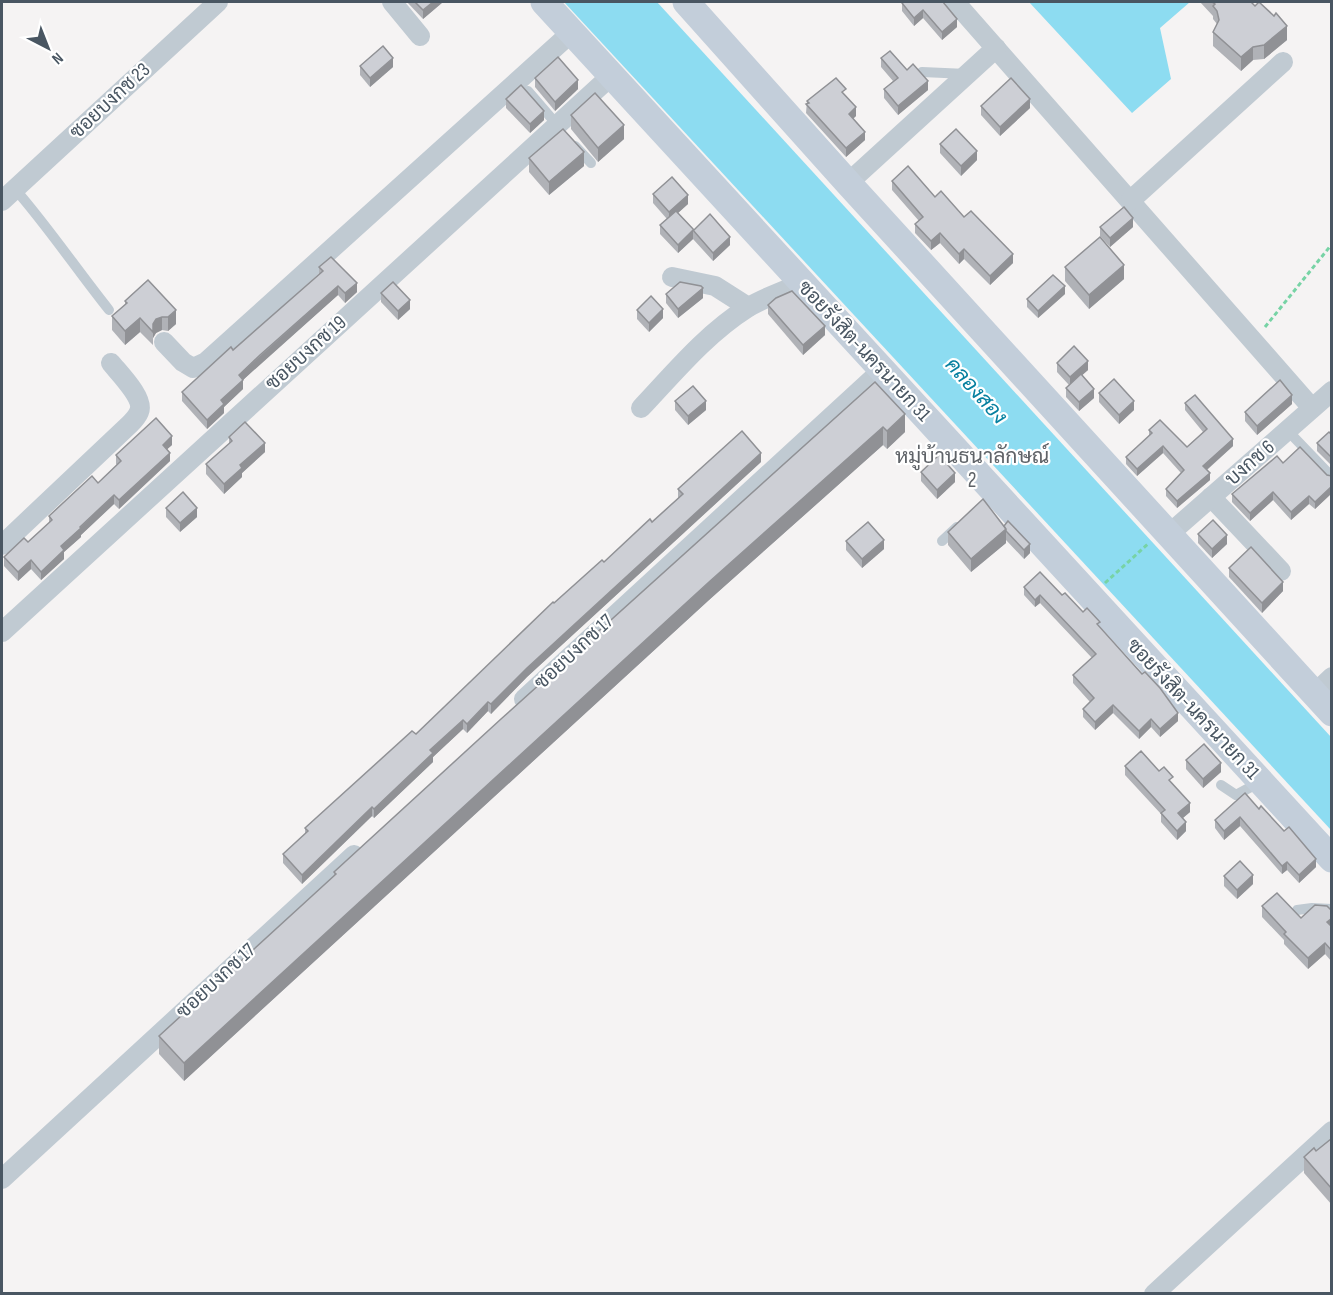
<svg xmlns="http://www.w3.org/2000/svg" width="1333" height="1295" font-family="'Sofia Sans Condensed',Sarabun,sans-serif">
	<style>
		.water { fill: #8ddcf1 }
		.lines { fill: none; stroke-linecap: round; stroke-linejoin: round }
		.path { stroke: #77d3a5; stroke-width: 3; stroke-dasharray: 4.5 3; stroke-linecap: butt }
		.lane { stroke: #c0cad2; stroke-width: 10 }
		.street { stroke: #c0cad2; stroke-width: 20 }
		.secondary { stroke: #c3ceda; stroke-width: 27 }
		.wall { fill: #b0b2b7 }
		.shaded-wall { fill: #909195 }
		.building { fill: #cdcfd5; stroke: #909195; stroke-width: 1.5 }
		.labels { text-anchor: middle; dominant-baseline: central; stroke-width: 4.5; stroke-linejoin: round; paint-order: stroke }
		.street-label { font-size: 20px; fill: #495662; stroke: #fff }
		.water-label { font-size: 21px; font-style: italic; fill: #0780a0; stroke: #fff }
		.neighbourhood-label { font-size: 21px; fill: #5f6368; stroke: #fff }
	</style>
	<rect width="100%" height="100%" fill="#f5f3f3"/>
	<!-- water -->
	<g class="water">
		<path d="M564,2H657L1331,737V830Z"/>
		<path d="M1029,2H1190L1160,28L1171,79L1132,113Z"/>
	</g>
	<g class="lines">
		<!-- path -->
		<g class="path">
			<path d="M1265,327L1332,244"/>
			<path d="M1105,583L1149,543"/>
		</g>
		<!-- lane -->
		<g class="lane">
			<path d="M922,72L967,74"/>
			<path d="M528,91L559,127"/>
			<path d="M575,146L591,163"/>
			<path d="M15,189C49,228 77,270 109,310"/>
			<path d="M1287,430L1332,477"/>
			<path d="M942,541L957,527"/>
			<path d="M1221,785L1236,795L1260,782"/>
			<path d="M1297,910L1312,908L1332,909"/>
		</g>
		<!-- street -->
		<g class="street">
			<path d="M392,2L420,36"/>
			<path d="M955,2L1312,408"/>
			<path d="M848,183L996,48"/>
			<path d="M1131,200L1283,62"/>
			<path d="M2,201L218,2"/>
			<path d="M672,277L715,286L748,307"/>
			<path d="M164,342L183,362L193,368L206,362L572,32"/>
			<path d="M641,408C674,373 706,334 747,308C763,298 784,291 802,283"/>
			<path d="M1211,497L1281,571"/>
			<path d="M1168,535L1332,391"/>
			<path d="M2,545L130,424C133,421 137,417 139,412C145,399 120,374 111,363"/>
			<path d="M2,632L611,76"/>
			<path d="M1314,694L1332,677"/>
			<path d="M524,699L882,370"/>
			<path d="M2,1179L354,855"/>
			<path d="M1154,1294L1332,1131"/>
		</g>
		<!-- secondary -->
		<g class="secondary">
			<path d="M544,2L1332,859"/>
			<path d="M686,2L848,183L1332,713"/>
		</g>
	</g>
	<!-- wall -->
	<g class="wall">
		<path d="M407,2H443L423,19Z"/>
		<path d="M904,2L957,27L942,40L923,18L914,26L902,11V3Z"/>
		<path d="M1200,2H1251L1287,40L1264,59L1253,60L1241,71L1213,46V32L1217,24L1213,19V16Z"/>
		<path d="M881,58L907,70L928,90L898,115L884,98V89L893,81L881,67Z"/>
		<path d="M360,66L393,67L370,87L360,75Z"/>
		<path d="M535,78L578,89L555,111L535,87Z"/>
		<path d="M846,96L856,116L853,119L865,140L846,157L806,113L807,101Z"/>
		<path d="M506,99L544,120L530,133L506,108Z"/>
		<path d="M981,106L1030,108L1000,136L981,115Z"/>
		<path d="M571,115L624,139L598,162L571,129Z"/>
		<path d="M940,144L977,160L961,176L940,153Z"/>
		<path d="M529,158L584,166L549,195L529,172Z"/>
		<path d="M892,181L935,197L964,217L1013,263L990,285L964,259L959,264L940,243L931,250L915,233V224L919,221L892,190Z"/>
		<path d="M653,194L688,204L678,213L694,230L730,245L713,261L693,239L678,253L660,234V225L667,219L653,203Z"/>
		<path d="M1100,227H1133L1110,247L1100,236Z"/>
		<path d="M319,267L357,292L345,303L338,295L260,364L243,380V389L224,407V413L207,429L182,401V392L233,350L319,274Z"/>
		<path d="M1065,267L1124,279L1089,309L1065,281Z"/>
		<path d="M148,280L176,324L168,331L162,330L156,333L153,338V345L140,332L125,345L112,330V316L125,305V301Z"/>
		<path d="M381,293L410,309L398,320L381,302Z"/>
		<path d="M666,294L703,298L678,318L666,303Z"/>
		<path d="M1065,294L1038,318L1027,307V299Z"/>
		<path d="M768,305L825,335L803,355L768,314Z"/>
		<path d="M637,310L663,318L649,332L637,319Z"/>
		<path d="M1057,363L1088,370L1082,375L1094,398L1079,411L1066,397V388L1069,385L1057,372Z"/>
		<path d="M875,382L905,432L887,449L883,445L709,600L184,1081L159,1054V1036L334,876V872Z"/>
		<path d="M1099,393L1134,410L1119,424L1099,402Z"/>
		<path d="M675,401L706,410L688,425L675,410Z"/>
		<path d="M1185,403L1233,446L1207,470L1210,480L1177,508L1166,496V489L1181,473L1163,453L1137,476L1126,464V457L1149,436V430L1187,447L1203,432L1185,410Z"/>
		<path d="M1292,404L1257,435L1245,421V412Z"/>
		<path d="M1332,435V466L1317,451V443Z"/>
		<path d="M229,437L265,452L242,473V477L224,494L206,474V464L229,444Z"/>
		<path d="M172,445L167,449L170,461L119,509L114,504L81,535V537L64,552V559L41,580L31,569L18,581L4,566V557L28,542L49,523V516L98,483L117,465L116,464V455Z"/>
		<path d="M761,462L527,677L491,714L488,711L467,733L463,729L433,757V762L374,818L372,816L302,884L283,863V854L305,834V828L416,734L554,603L652,522L678,498V489Z"/>
		<path d="M1283,463L1332,476V493L1315,509L1309,504L1291,520L1273,500L1250,521L1232,502V494Z"/>
		<path d="M921,472L955,482L937,499L921,481Z"/>
		<path d="M166,508L197,517L180,532L166,517Z"/>
		<path d="M1004,526L1030,553L1024,559L1006,540V543L971,572L948,545V532Z"/>
		<path d="M1198,534L1227,544L1212,558L1198,543Z"/>
		<path d="M846,541L884,549L862,568L846,550Z"/>
		<path d="M1229,568L1283,591L1262,613L1229,577Z"/>
		<path d="M1024,587L1062,595L1100,627L1178,721L1160,737L1151,727L1139,739L1113,713L1095,730L1083,717V709L1090,702L1073,683V675L1092,658L1040,603L1035,607L1024,595Z"/>
		<path d="M1186,760L1221,772L1203,788L1186,769Z"/>
		<path d="M1125,766L1159,771L1173,784L1190,812L1183,818L1186,831L1177,840L1161,822V814L1125,775Z"/>
		<path d="M1259,809L1316,867L1299,883L1287,870L1282,874L1240,826L1224,840L1215,828V820Z"/>
		<path d="M1224,876L1253,884L1237,899L1224,886Z"/>
		<path d="M1262,906L1301,918L1332,911V962L1325,954L1308,969L1284,944V940L1262,917Z"/>
		<path d="M1332,1139V1205L1304,1173V1157L1316,1151Z"/>
	</g>
	<!-- shaded-wall -->
	<g class="shaded-wall">
		<path d="M433,2H443L423,19V10Z"/>
		<path d="M923,10V18L914,26V18Z"/>
		<path d="M957,19V27L942,40V32Z"/>
		<path d="M1287,26V40L1264,59V45Z"/>
		<path d="M1253,47V60L1241,71V57Z"/>
		<path d="M393,58V67L370,87V78Z"/>
		<path d="M578,80V89L555,111V102Z"/>
		<path d="M928,81V90L898,115V106Z"/>
		<path d="M1030,99V108L1000,136V127Z"/>
		<path d="M856,107V116L849,122V114Z"/>
		<path d="M544,111V120L530,133V124Z"/>
		<path d="M624,125V139L598,162V148Z"/>
		<path d="M865,132V140L846,157V148Z"/>
		<path d="M977,151V160L961,176V166Z"/>
		<path d="M584,152V166L549,195V182Z"/>
		<path d="M688,195V204L669,221V212Z"/>
		<path d="M1133,218V227L1110,247V238Z"/>
		<path d="M693,230V239L678,253V245Z"/>
		<path d="M940,233V243L931,250V241Z"/>
		<path d="M730,237V245L713,261V253Z"/>
		<path d="M964,249V259L959,264V254Z"/>
		<path d="M1013,254V263L990,285V276Z"/>
		<path d="M1124,265V279L1089,309V295Z"/>
		<path d="M357,283V292L345,303V293Z"/>
		<path d="M338,286V295L243,380V389L224,407V413L207,429V420L239,375Z"/>
		<path d="M1065,286V294L1038,318V311Z"/>
		<path d="M703,288V298L678,318V309Z"/>
		<path d="M410,300V309L398,320V311Z"/>
		<path d="M663,309V318L649,332V323Z"/>
		<path d="M176,310V324L168,331V317Z"/>
		<path d="M162,317V330L156,333L153,338V345V324L156,319Z"/>
		<path d="M140,318V332L125,345V331Z"/>
		<path d="M825,326V335L803,355V345Z"/>
		<path d="M1088,361V370L1070,386V377Z"/>
		<path d="M1094,389V398L1079,411V402Z"/>
		<path d="M1292,395V404L1257,435V426Z"/>
		<path d="M706,401V410L688,425V416Z"/>
		<path d="M1134,401V410L1119,424V415Z"/>
		<path d="M905,414V432L887,449V431Z"/>
		<path d="M883,427V445L709,600L184,1081V1063L709,582Z"/>
		<path d="M172,436V445L163,453V445Z"/>
		<path d="M1233,439V446L1203,473V466Z"/>
		<path d="M265,443V452L242,473V477L224,494V484L240,465Z"/>
		<path d="M1163,446V453L1137,476V469Z"/>
		<path d="M170,453V461L119,509V500Z"/>
		<path d="M761,453V462L527,677L491,714V704L527,668Z"/>
		<path d="M955,473V482L937,499V490Z"/>
		<path d="M1210,473V480L1177,508V501Z"/>
		<path d="M1332,486V493L1315,509V502Z"/>
		<path d="M1273,492V500L1250,521V513Z"/>
		<path d="M114,495V504L81,535V537L64,552V559L41,580V572L61,546Z"/>
		<path d="M1309,496V504L1291,520V512Z"/>
		<path d="M197,508V517L180,532V523Z"/>
		<path d="M1006,529V543L971,572V559Z"/>
		<path d="M1227,535V544L1212,558V549Z"/>
		<path d="M884,540V549L862,568V559Z"/>
		<path d="M1030,544V553L1024,559V550Z"/>
		<path d="M31,560V569L18,581V572Z"/>
		<path d="M1283,582V591L1262,613V603Z"/>
		<path d="M1040,595V603L1035,607V600Z"/>
		<path d="M488,702V711L467,733V724Z"/>
		<path d="M1113,705V713L1095,730V722Z"/>
		<path d="M1178,713V721L1160,737V729Z"/>
		<path d="M1151,719V727L1139,739V731Z"/>
		<path d="M463,720V729L433,757V762L374,818V809L430,750Z"/>
		<path d="M1221,763V772L1203,788V779Z"/>
		<path d="M1190,803V812L1178,822V813Z"/>
		<path d="M372,807V816L302,884V875Z"/>
		<path d="M1240,817V826L1224,840V831Z"/>
		<path d="M1186,822V831L1177,840V831Z"/>
		<path d="M1316,859V867L1299,883V875Z"/>
		<path d="M1287,862V870L1282,874V866Z"/>
		<path d="M1253,875V884L1237,899V890Z"/>
		<path d="M1332,918V928L1327,922Z"/>
		<path d="M1325,943V954L1308,969V958Z"/>
	</g>
	<!-- building -->
	<g class="building">
		<path d="M415,2H433L423,10Z"/>
		<path d="M904,2H943L957,19L942,32L923,10L914,18L902,3Z"/>
		<path d="M1212,2H1251L1255,6L1259,2L1274,16L1276,13L1287,26L1264,45L1253,47L1241,57L1213,32L1219,20L1217,11L1213,6L1215,4Z"/>
		<path d="M383,46L393,58L370,78L360,66Z"/>
		<path d="M890,51L907,70L913,64L928,81L898,106L884,89L898,78L881,58Z"/>
		<path d="M558,57L578,80L555,102L535,78Z"/>
		<path d="M836,78L846,89L842,92L856,107L849,114L865,132L846,148L806,104L809,103L807,101Z"/>
		<path d="M1011,78L1030,99L1000,127L981,106Z"/>
		<path d="M521,85L544,111L530,124L506,99Z"/>
		<path d="M595,93L624,125L598,148L571,115Z"/>
		<path d="M563,129L584,152L549,182L529,158Z"/>
		<path d="M956,129L977,151L961,166L940,144Z"/>
		<path d="M908,166L935,197L941,191L964,217L971,211L1013,254L990,276L964,249L959,254L940,233L931,241L915,224L923,217L892,181Z"/>
		<path d="M672,177L688,195L669,212L653,194Z"/>
		<path d="M1124,207L1133,218L1110,238L1100,227Z"/>
		<path d="M676,211L694,230L710,214L730,237L713,253L693,230L678,245L660,225Z"/>
		<path d="M1100,237L1124,265L1089,295L1065,267Z"/>
		<path d="M331,257L357,283L345,293L338,286L260,355L239,375L243,380L221,400L224,404L207,420L182,392L231,347L233,350L323,271L319,267Z"/>
		<path d="M1053,275L1065,286L1038,311L1027,299Z"/>
		<path d="M148,280L176,310L168,317H162L156,319L153,324V332L140,318L125,331L112,316L127,303L125,301Z"/>
		<path d="M393,282L410,300L398,311L381,293Z"/>
		<path d="M680,282L701,286L703,288L678,309L666,294Z"/>
		<path d="M792,291L825,326L803,345L768,305L776,298Z"/>
		<path d="M651,296L663,309L649,323L637,310Z"/>
		<path d="M1074,346L1088,361L1070,377L1057,363Z"/>
		<path d="M1081,374L1094,389L1079,402L1066,388Z"/>
		<path d="M1114,379L1134,401L1119,415L1099,393Z"/>
		<path d="M1280,380L1292,395L1257,426L1245,412Z"/>
		<path d="M875,382L905,414L887,431L883,427L709,582L184,1063L159,1036L336,874L334,872L501,719Z"/>
		<path d="M693,386L706,401L688,416L675,401Z"/>
		<path d="M1195,395L1233,439L1203,466L1210,473L1177,501L1166,489L1184,470L1163,446L1137,469L1126,457L1152,433L1149,430L1160,420L1187,447L1207,429L1185,403Z"/>
		<path d="M156,418L172,436L163,445L170,453L119,500L114,495L80,527L81,528L61,546L64,550L41,572L31,560L18,572L4,557L24,538L28,542L52,520L49,516L92,476L98,483L121,461L116,455Z"/>
		<path d="M245,422L265,443L240,465L242,468L224,484L206,464L232,441L229,437Z"/>
		<path d="M742,431L761,453L527,668L491,704L488,702L467,724L463,720L430,750L433,753L374,809L372,807L302,875L283,854L308,831L305,828L412,731L416,734L553,602L554,603L602,560L604,562L650,519L652,522L683,494L678,489Z"/>
		<path d="M1329,432L1332,435V458L1317,443Z"/>
		<path d="M1300,447L1327,475L1332,476V486L1315,502L1309,496L1291,512L1273,492L1250,513L1232,494L1277,456L1283,463Z"/>
		<path d="M939,455L955,473L937,490L921,472Z"/>
		<path d="M183,492L197,508L180,523L166,508Z"/>
		<path d="M983,499L1006,529L971,559L948,532Z"/>
		<path d="M1213,520L1227,535L1212,549L1198,534Z"/>
		<path d="M1008,521L1030,544L1024,550L1006,531V529L1004,526Z"/>
		<path d="M868,522L884,540L862,559L846,541Z"/>
		<path d="M1251,547L1283,582L1262,603L1229,568Z"/>
		<path d="M1040,572L1062,595L1065,593L1083,612L1087,608L1100,622L1097,624L1142,674L1145,672L1160,688L1178,713L1160,729L1151,719L1139,731L1113,705L1095,722L1083,709L1094,698L1073,675L1096,654L1040,595L1035,600L1024,587Z"/>
		<path d="M1204,744L1221,763L1203,779L1186,760Z"/>
		<path d="M1141,751L1159,771L1164,767L1173,777L1169,780L1190,803L1178,813L1186,822L1177,831L1161,813L1165,810L1125,766Z"/>
		<path d="M1245,793L1259,809L1261,806L1284,831L1289,827L1316,859L1299,875L1287,862L1282,866L1240,817L1224,831L1215,820Z"/>
		<path d="M1240,861L1253,875L1237,890L1224,876Z"/>
		<path d="M1277,893L1301,918L1315,905L1327,906L1332,911V918L1327,922L1332,927V951L1325,943L1308,958L1284,934L1286,932L1262,906Z"/>
		<path d="M1331,1139H1332V1189L1304,1157L1314,1148L1316,1151Z"/>
	</g>
	<g class="labels">
		<!-- street labels -->
		<g class="street-label">
			<text transform="translate(110 101) rotate(-43)">ซอยบงกช 23</text>
			<text transform="translate(864 351) rotate(47)">ซอยรังสิต-นครนายก 31</text>
			<text transform="translate(306 353) rotate(-42)">ซอยบงกช 19</text>
			<text transform="translate(1250 463) rotate(-41)">บงกช 6</text>
			<text transform="translate(574 652) rotate(-43)">ซอยบงกช 17</text>
			<text transform="translate(1193 709) rotate(47)">ซอยรังสิต-นครนายก 31</text>
			<text transform="translate(216 981) rotate(-43)">ซอยบงกช 17</text>
		</g>
		<!-- water labels -->
		<g class="water-label">
			<text transform="translate(976 391) rotate(48)">คลองสอง</text>
		</g>
		<!-- neighbourhood labels -->
		<g class="neighbourhood-label">
			<text x="972" y="456">หมู่บ้านธนาลักษณ์<tspan x="972" dy="24">2</tspan></text>
		</g>
	</g>
	<!-- border -->
	<rect width="1333" height="1295" fill="none" stroke="#495662" stroke-width="6"/>
	<!-- north arrow -->
	<g transform="translate(48 48) rotate(138)" stroke="#ffffff" stroke-width="4.5" paint-order="stroke">
	<path d="M0-4.5L10 22L0 15L-10 22Z" fill="#495662"/>
	<text y="-9" font-size="16" font-weight="bold" text-anchor="middle" fill="#495662">N</text>
	</g>
</svg>
